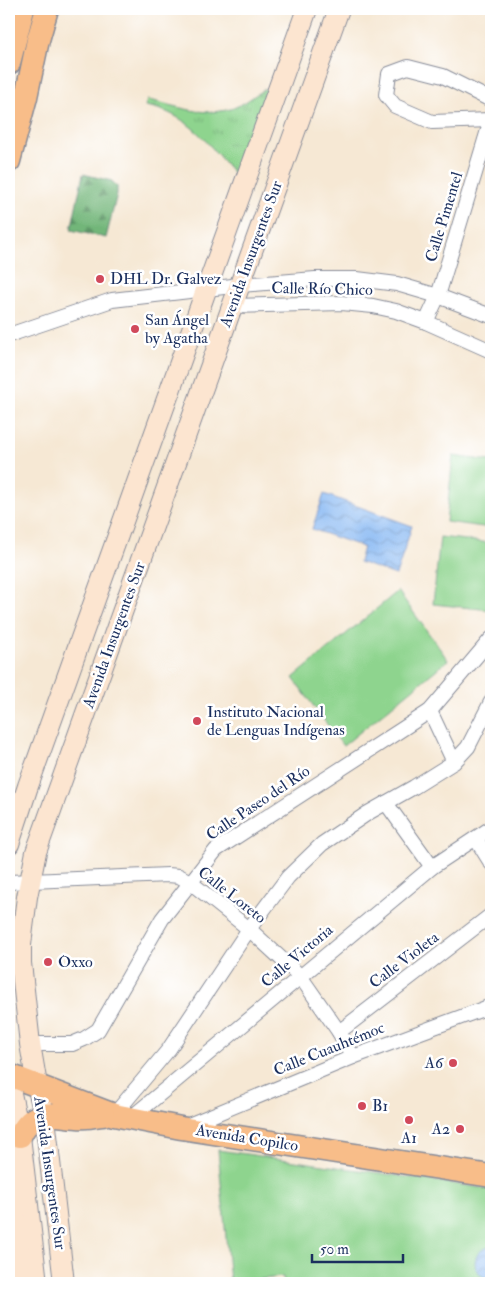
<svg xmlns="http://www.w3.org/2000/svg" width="500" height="1292" font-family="'IM FELL Double Pica',serif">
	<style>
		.forest { fill: url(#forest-firs); stroke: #46726c }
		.park { fill: url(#park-tufts); stroke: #548276 }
		.pitch { fill: #8ed48e; stroke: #548276 }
		.water { fill: url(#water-waves); stroke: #5174a8 }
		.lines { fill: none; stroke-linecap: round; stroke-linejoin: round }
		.street-casing { stroke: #888c99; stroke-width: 16 }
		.secondary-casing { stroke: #888c99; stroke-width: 22 }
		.primary-casing { stroke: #888c99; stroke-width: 25 }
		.street { stroke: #fff; stroke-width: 14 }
		.secondary { stroke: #fce5d0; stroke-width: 20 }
		.primary { stroke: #f8bd89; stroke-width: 22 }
		.poi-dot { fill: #d1495b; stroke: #fff; stroke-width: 2 }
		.labels { text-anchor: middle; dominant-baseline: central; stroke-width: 5; stroke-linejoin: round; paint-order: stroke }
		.street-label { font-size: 16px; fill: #1b2f5e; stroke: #fff }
		.poi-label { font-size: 16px; fill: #1b2f5e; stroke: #fff; text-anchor: start }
	</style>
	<defs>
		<pattern id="forest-firs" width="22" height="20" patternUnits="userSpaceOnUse" patternTransform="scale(1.25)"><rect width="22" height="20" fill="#72b679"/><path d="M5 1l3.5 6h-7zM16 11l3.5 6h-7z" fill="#5d9466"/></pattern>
		<pattern id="park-tufts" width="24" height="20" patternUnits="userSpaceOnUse" patternTransform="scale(1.25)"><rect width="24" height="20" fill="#8ed48e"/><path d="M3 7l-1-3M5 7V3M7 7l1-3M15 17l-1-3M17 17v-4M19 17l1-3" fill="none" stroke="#7ab67d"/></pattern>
		<pattern id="water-waves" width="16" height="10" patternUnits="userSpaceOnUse" patternTransform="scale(1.25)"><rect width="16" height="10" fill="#87b8f3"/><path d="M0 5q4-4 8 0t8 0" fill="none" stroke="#6e96c8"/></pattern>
	</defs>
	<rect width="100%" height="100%" fill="#fff"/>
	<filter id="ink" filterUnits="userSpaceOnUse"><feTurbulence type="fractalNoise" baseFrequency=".02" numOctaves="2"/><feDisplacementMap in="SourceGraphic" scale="10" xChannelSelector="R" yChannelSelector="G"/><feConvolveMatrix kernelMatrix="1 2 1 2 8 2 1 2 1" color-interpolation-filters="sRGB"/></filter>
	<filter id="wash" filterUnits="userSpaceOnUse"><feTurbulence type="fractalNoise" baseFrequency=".0096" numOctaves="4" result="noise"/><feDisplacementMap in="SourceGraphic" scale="20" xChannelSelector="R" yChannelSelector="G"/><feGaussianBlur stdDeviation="1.12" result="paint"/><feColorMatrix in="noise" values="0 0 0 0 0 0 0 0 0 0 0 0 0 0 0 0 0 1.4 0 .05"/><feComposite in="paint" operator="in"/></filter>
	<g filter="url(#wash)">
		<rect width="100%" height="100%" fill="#f6e8d4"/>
		<!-- forest -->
		<path class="forest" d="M83,174L112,181L117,186V194L106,238L71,230Z"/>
		<!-- park -->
		<path class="park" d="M264,89L270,91L236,176C209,146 190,113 145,106L147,100C157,101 167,105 177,107C196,112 219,115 238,106C247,102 255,95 264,89Z"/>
		<!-- pitch -->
		<g class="pitch">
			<path d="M453,456L491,461V528L446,522Z"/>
			<path d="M440,537L491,543V610L433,604Z"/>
			<path d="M398,591L448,660L343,746L293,678Z"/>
			<path d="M218,1150L491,1189V1283H284L283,1277L230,1282Z"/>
		</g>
		<!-- water -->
		<g class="water">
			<path d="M324,494L412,526L396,575L359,562L363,547L312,529Z"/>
			<path d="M491,1247V1278C471,1279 469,1249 491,1247Z"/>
		</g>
	</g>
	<g filter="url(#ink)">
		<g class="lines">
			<!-- street casing -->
			<g class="street-casing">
				<g id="street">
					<path d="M491,100L443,76L408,67L389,74L386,95L395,106L432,122L491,120"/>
					<path d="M233,306L342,303L373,306L396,311L426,322L491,351"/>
					<path d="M426,322L438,296L491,120"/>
					<path d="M9,335L112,300L241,285L315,279H357L397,284L438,296L491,316"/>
					<path d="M430,711L454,762"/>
					<path d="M386,803L432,867"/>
					<path d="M476,839L491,863"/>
					<path d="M9,882L168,875L179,876L190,882L249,929L300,976L339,1032L353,1057"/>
					<path d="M339,1032L491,915"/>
					<path d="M30,1044H72L84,1039L98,1030L162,919L216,850L430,711L491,639"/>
					<path d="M114,1115L169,1049L249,929L288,877L322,844L368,813L414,787L454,762L468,747L491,702"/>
					<path d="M131,1118L432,867L491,828"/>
					<path d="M184,1127L353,1057L491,1006"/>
				</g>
			</g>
			<!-- secondary casing -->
			<g class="secondary-casing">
				<g id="secondary">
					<path d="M9,844L28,786L307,9"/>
					<path d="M9,1084L20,1136L37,1283"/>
					<path d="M9,1163L19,1254L24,1283"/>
					<path d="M64,1283L45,1118L37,1085L30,1044L21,963V945L23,928L27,897L36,852L339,9"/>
				</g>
			</g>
			<!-- primary casing -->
			<g class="primary-casing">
				<g id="primary">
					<path d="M9,63L23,9"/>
					<path d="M9,161L26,97L38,40L47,9"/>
					<path d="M9,1075L114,1115L181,1128L491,1176"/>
					<path d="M20,1136C36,1102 59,1119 87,1117C92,1117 98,1115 103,1115"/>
				</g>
			</g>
			<!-- street -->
			<use href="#street" class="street"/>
			<!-- secondary -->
			<use href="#secondary" class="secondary"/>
			<!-- primary -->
			<use href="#primary" class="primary"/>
		</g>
	</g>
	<!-- markers -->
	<g class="poi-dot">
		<circle cx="100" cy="279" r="5"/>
		<circle cx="135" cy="329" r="5"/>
		<circle cx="197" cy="721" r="5"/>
		<circle cx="48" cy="962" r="5"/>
		<circle cx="453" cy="1063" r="5"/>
		<circle cx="362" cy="1106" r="5"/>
		<circle cx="409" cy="1120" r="5"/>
		<circle cx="460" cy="1129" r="5"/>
	</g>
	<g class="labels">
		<!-- street labels -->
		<g class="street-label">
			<text transform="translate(444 217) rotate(-73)">Calle Pimentel</text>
			<text transform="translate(251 254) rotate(-70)">Avenida Insurgentes Sur</text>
			<text transform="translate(322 289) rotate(1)">Calle Río Chico</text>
			<text transform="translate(114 635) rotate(-70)">Avenida Insurgentes Sur</text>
			<text transform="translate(258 803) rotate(-34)">Calle Paseo del Río</text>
			<text transform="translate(232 895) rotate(38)">Calle Loreto</text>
			<text transform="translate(297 956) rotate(-40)">Calle Victoria</text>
			<text transform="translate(404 960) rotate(-37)">Calle Violeta</text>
			<text transform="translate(329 1049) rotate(-22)">Calle Cuauhtémoc</text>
			<text transform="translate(247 1138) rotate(9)">Avenida Copilco</text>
			<text transform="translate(50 1173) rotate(82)">Avenida Insurgentes Sur</text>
		</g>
		<!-- poi labels -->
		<g class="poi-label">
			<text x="110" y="279">DHL Dr. Galvez</text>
			<text x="145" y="320">San Ángel<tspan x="145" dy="18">by Agatha</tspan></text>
			<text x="207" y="712">Instituto Nacional<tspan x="207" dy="18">de Lenguas Indígenas</tspan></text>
			<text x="58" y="962">Oxxo</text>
			<text x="443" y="1063" text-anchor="end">A6</text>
			<text x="372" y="1106">B1</text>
			<text x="450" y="1129" text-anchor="end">A2</text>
			<text x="409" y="1138" text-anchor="middle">A1</text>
		</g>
	</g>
	<!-- margin -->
	<rect width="500" height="1292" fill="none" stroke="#fff" stroke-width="30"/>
	<!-- scale -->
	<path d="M312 1254v8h91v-8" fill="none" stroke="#1b2f5e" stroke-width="2.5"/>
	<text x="320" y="1254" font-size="15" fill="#1b2f5e" stroke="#ffffff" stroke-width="4" paint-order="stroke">50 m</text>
</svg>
